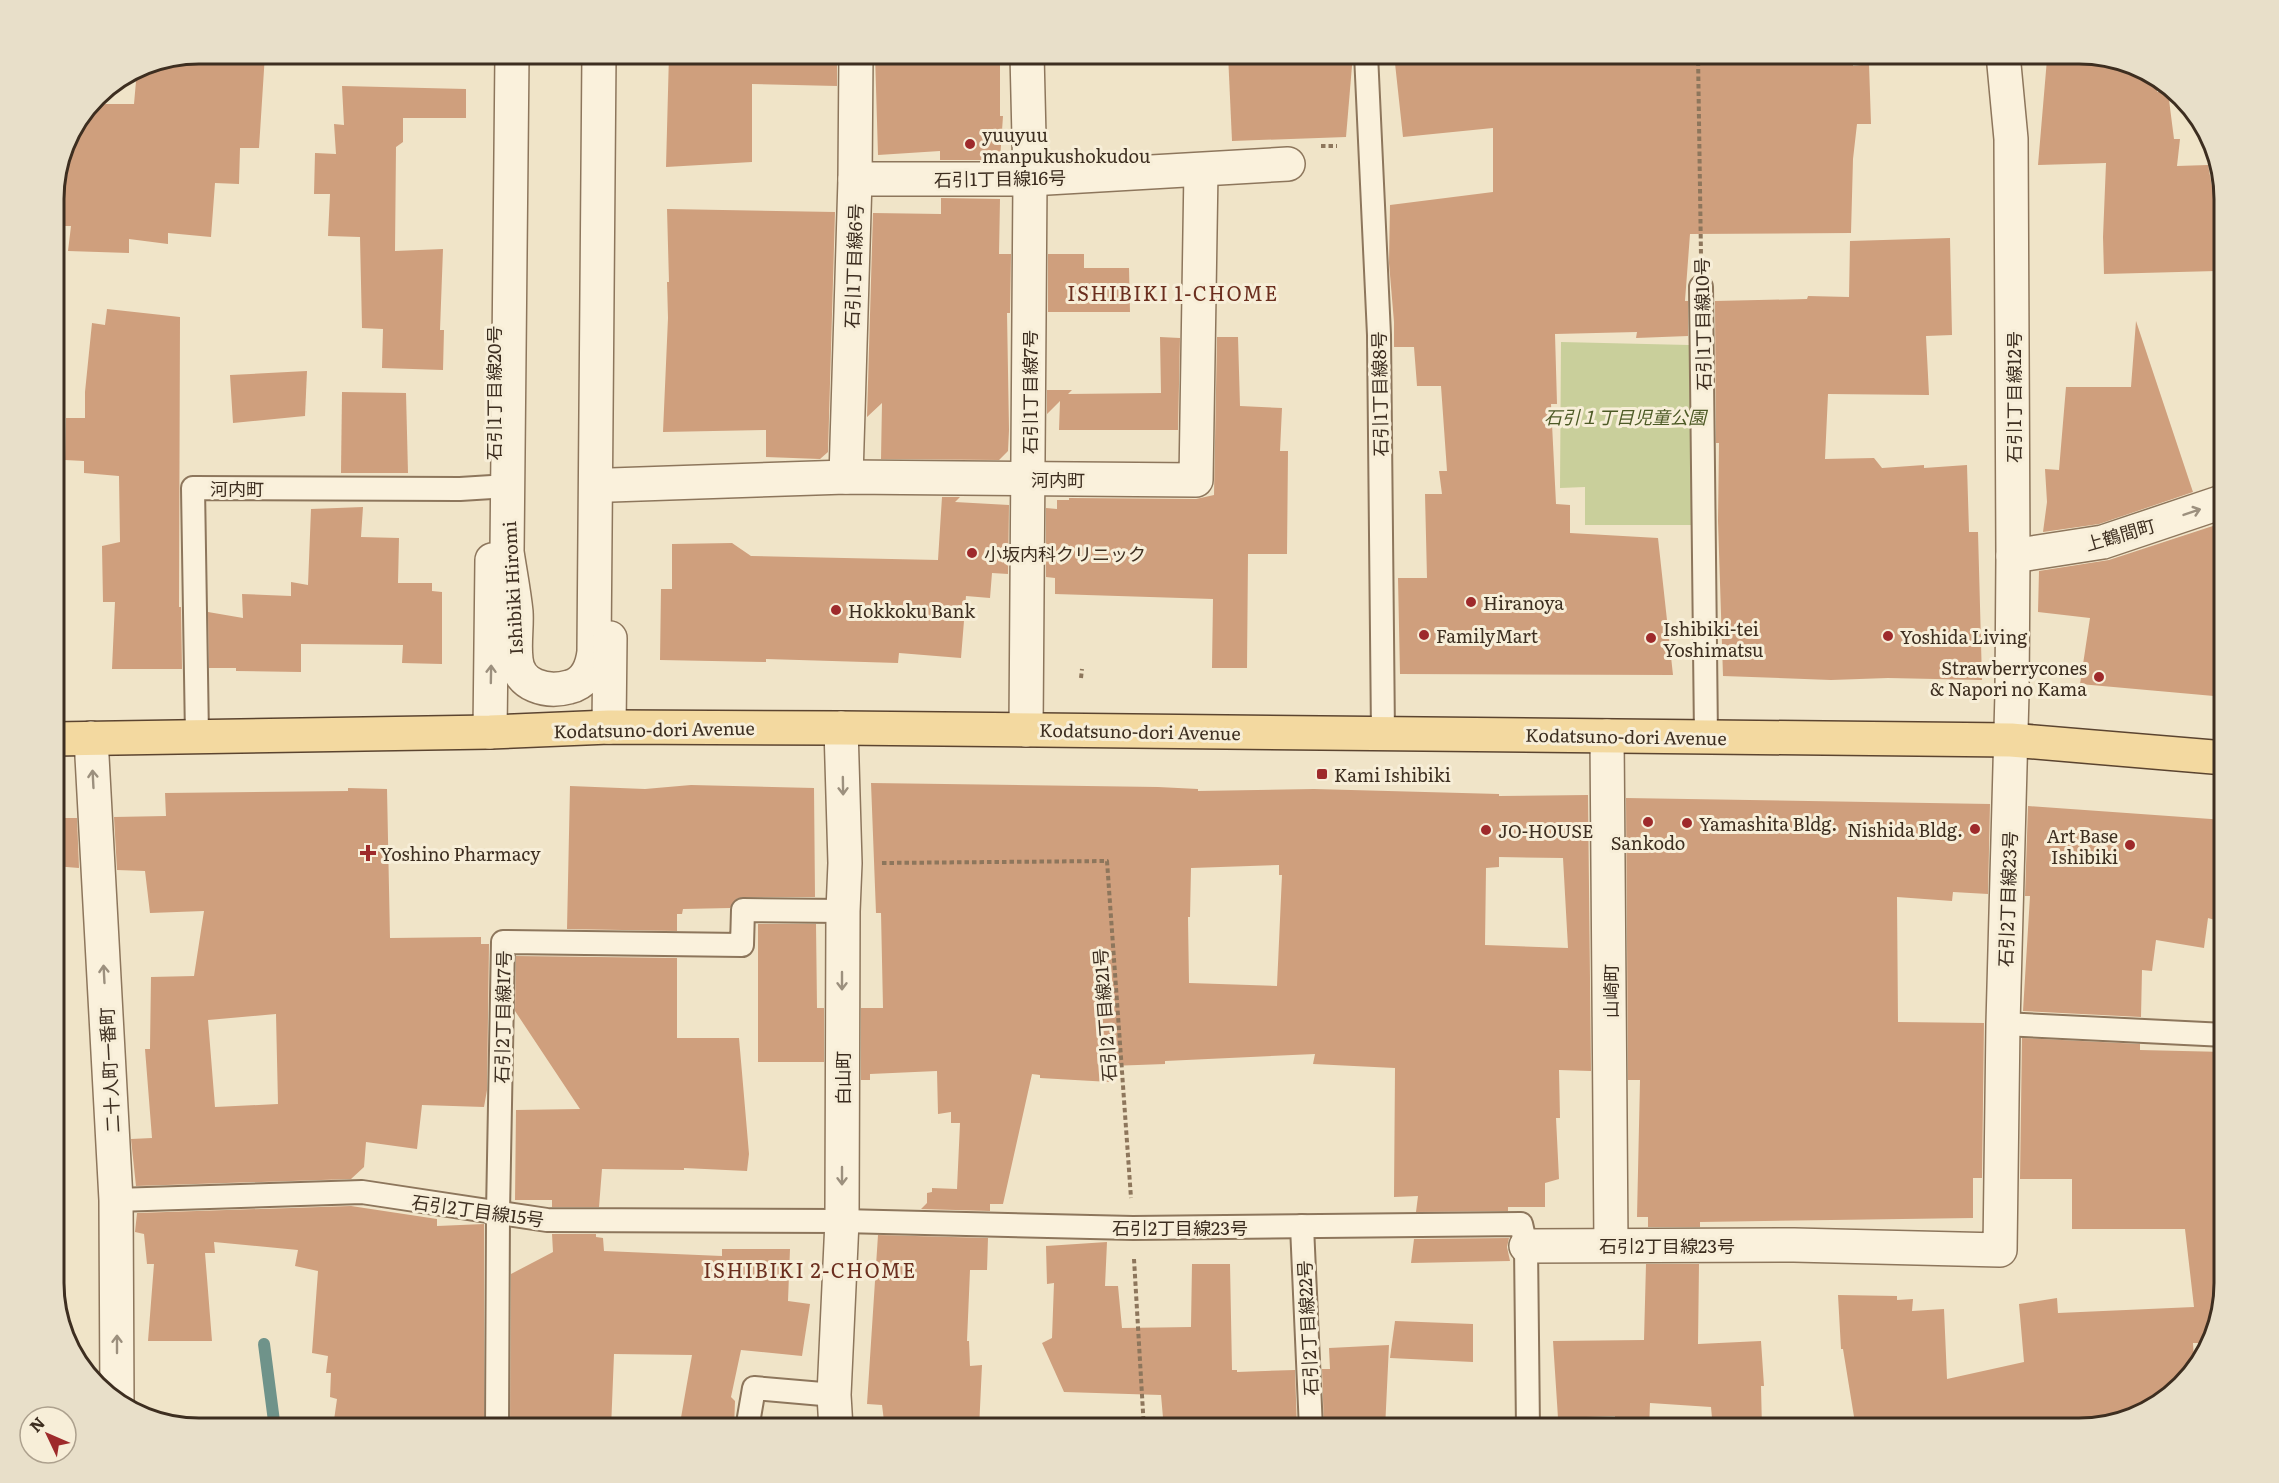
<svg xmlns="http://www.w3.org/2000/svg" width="2279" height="1483" font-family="Literata,'Noto Sans JP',serif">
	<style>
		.green { fill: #c9cf9b }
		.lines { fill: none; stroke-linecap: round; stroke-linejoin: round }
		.stream { stroke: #6f938a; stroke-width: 12 }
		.building { fill: #cf9f7d; fill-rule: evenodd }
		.lane-casing { stroke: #8d765c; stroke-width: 26 }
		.street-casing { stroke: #8d765c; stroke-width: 36 }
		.primary-casing { stroke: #5b4430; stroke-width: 36 }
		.path { stroke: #8d765c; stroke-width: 4; stroke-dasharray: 4.5 3; stroke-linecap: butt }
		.lane { stroke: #faf1dc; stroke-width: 22 }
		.street { stroke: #faf1dc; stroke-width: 33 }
		.primary { stroke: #f3d9a0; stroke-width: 33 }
		.oneway { stroke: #9c907e }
		.poi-dot { fill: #9e2a2b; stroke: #f7eed8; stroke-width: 2 }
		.labels { text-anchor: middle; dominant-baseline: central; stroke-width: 6; stroke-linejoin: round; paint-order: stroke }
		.poi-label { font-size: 18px; fill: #3d2e20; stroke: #f7eed8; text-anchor: start }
		.street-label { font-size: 18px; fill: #3d2e20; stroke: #f7eed8 }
		.park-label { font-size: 18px; font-style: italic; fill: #4d5a26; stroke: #f7eed8 }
		.neighbourhood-label { font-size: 20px; letter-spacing: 1.5px; fill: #6b2e1e; stroke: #f7eed8 }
		.rim { fill: none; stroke: #3d2e20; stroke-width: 3 }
	</style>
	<rect width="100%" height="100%" fill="#f0e4c8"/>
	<!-- green -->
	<path class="green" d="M1561,342L1689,345L1692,525H1585V487L1560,488Z"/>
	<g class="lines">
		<!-- stream -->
		<path class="stream" d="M264,1344L275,1429"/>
	</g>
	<!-- building -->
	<g class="building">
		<path d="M200,54H265L259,148H240L239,184L215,183L211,237L168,233V244L129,239V253L68,251L71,226H61V161L67,141L92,104H134L137,70L144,65Z"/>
		<path d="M669,54H837V86L752,84V162L666,167Z"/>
		<path d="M875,54H984L983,64H1000V116H1003L1000,160H940V151L878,155Z"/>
		<path d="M1228,54H1353L1346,137L1232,141Z"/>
		<path d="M1394,54H1853V66L1869,64L1871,124H1857L1853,159L1851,233L1690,234L1685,301H1688V336L1636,338L1637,332L1555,334L1557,404H1551L1556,504L1570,505V533L1658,538L1673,675L1400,674L1398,578H1427L1425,494H1442L1439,471H1447L1441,386H1417L1414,347H1394V322L1389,263L1390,205L1493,192V128L1403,137Z"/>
		<path d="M2093,58L2158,78L2157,92H2168L2174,139H2180L2177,166L2208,165L2214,197L2216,271L2104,274L2103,237L2106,163L2038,165L2047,59Z"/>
		<path d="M342,86L466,89V118H403V142L396,147L395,251L443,249L440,330H444L443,370L382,368L383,329L362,328L360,237L328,236L330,194H314L315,153L336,154L334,124L344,125Z"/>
		<path d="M941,198L1000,199L999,254H1011L1010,313H1007L1009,430L1008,451L999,460L881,459L882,403L867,417L873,213L941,214Z"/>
		<path d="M667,209L835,212L828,452L820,459L766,457V430L663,432L668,318L667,282H669Z"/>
		<path d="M1950,238L1952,335L1926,336L1929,395L1828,394L1825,459L1874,458L1882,468L1924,465V468L1967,465L1969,532H1978L1982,680L1888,678L1831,680L1723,676L1718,521L1719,443H1716L1715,301L1807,299L1808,296L1849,297L1850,241Z"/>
		<path d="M1048,254H1084V268H1129L1130,312H1048Z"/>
		<path d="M107,309L180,317L179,607H181L182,669H112L115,602H103L102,546L120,542L119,476L84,473V461L65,460L66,418H85V392L92,323L105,325Z"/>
		<path d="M2136,321L2193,492L2099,524L2043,532L2047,502L2045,469L2059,470L2066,387H2131Z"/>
		<path d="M1160,337L1180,338L1178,430H1059L1060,401L1047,414V390H1072L1068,394L1161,393Z"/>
		<path d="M1217,337H1238L1240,406L1282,408L1280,451H1288L1287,554H1248L1247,668H1212L1213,599L1055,594V578L1046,577V508L1057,509V500H1069V498L1196,499L1214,495Z"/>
		<path d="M307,371L305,416L233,423L230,375Z"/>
		<path d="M342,392L406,393L408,473H341Z"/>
		<path d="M942,497H960L955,502L1009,505L1008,574L992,573L990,598L966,596L961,658L899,653L898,663L766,659V662L660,660L661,589H672V544L732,543L751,556L938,560Z"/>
		<path d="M363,507L361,537L399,538L398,583H432V591L442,592V664L402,663L403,645L301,644V672L236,671V668H209L208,612L243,618L242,594L291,596V582L308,585L311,509Z"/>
		<path d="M2225,522V697L2080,684L2090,618L2038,612L2039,571L2109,560Z"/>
		<path d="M871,783L1158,787L1198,789V791L1314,789L1499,794V796L1588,795L1591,1071L1559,1070L1560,1118H1556L1559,1179L1545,1183V1207H1508V1211L1416,1212L1418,1196L1394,1197L1395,1068L1313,1064L1315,1054L1165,1061V1064L1110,1066V1082L1040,1078V1075L1032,1074L1003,1204H990V1211L921,1209L927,1203V1193L932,1192V1188L957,1189L960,1123H951V1112L938,1114L937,1071L870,1074V1080H861V1008H883L881,913H876ZM1499,857L1563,858L1568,948L1485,945L1486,868L1499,867ZM1279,865V875H1282L1277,986L1189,983L1188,917H1190L1191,868Z"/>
		<path d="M691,785L814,788L815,897H743L736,899L730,908L683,909L682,914H677V931L567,929L570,786L645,789Z"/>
		<path d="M348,788L387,789L390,938L481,937V944H489L487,1090L484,1107L422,1105L417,1149L366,1142L364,1167L351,1179L136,1186L131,1139L152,1138L145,1049H150L151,977L194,976L204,911L150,913L145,871L117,870L114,817L166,816L165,793L348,791ZM276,1014L278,1104L215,1107L208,1020Z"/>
		<path d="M1626,798L1990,804L1988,894L1953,892L1952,901L1897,897L1898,1022L1984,1023L1982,1178H1973V1218L1700,1222V1227H1648V1217H1637L1640,1080H1628Z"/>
		<path d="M2028,806L2225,820V923L2208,918L2204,948L2156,940L2152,971L2142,970L2141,1017L2023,1011L2030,896H2025Z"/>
		<path d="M54,818H77L79,868L54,866Z"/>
		<path d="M758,924H816L817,1008H824V1062H758Z"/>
		<path d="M516,956L677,958V1038H739L749,1154L747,1171L684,1168V1170L602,1169L599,1207H552V1200H515L516,1110L580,1109L515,1011Z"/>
		<path d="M2022,1038L2140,1044V1050L2225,1052V1283L2201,1364L2198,1343H2193L2194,1360L2188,1376L2152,1410L2079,1429H1856L1843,1349H1841L1838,1295L1897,1296V1300L1913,1299L1912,1311L1944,1309L1947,1379L2024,1362L2019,1304L2057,1298L2058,1313L2194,1307L2185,1229H2072V1179H2020Z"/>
		<path d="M351,1206L437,1219V1226L484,1224V1429L333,1427L337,1399L330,1397L331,1373H326L328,1356L312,1353L318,1271L295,1266L298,1250L214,1242L215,1253H205L212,1341H148L154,1264H147L144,1234L135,1232L137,1213Z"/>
		<path d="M552,1234H596V1237L603,1238L604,1251L722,1256V1249H790L788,1301L810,1304L802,1356L741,1350L731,1397L735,1401L734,1429H679L692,1355L614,1354L611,1429H510L511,1274L553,1252Z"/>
		<path d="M878,1235L988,1238L987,1270H970L967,1341H969L970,1366L982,1365L979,1429H885L882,1405L867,1404Z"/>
		<path d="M1509,1238L1507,1247L1510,1261L1411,1263L1414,1239Z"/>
		<path d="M1107,1242L1105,1286H1118L1122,1328L1191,1327L1192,1264H1230L1232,1370H1237V1372L1295,1370L1297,1429H1164L1161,1395L1064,1392L1042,1343L1052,1338L1054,1283L1047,1284L1046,1246Z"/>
		<path d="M1646,1264H1699L1698,1344L1761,1341L1764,1386H1761L1762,1429H1713L1711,1407L1650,1403L1649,1429H1615V1416L1558,1418L1553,1341L1644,1340Z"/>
		<path d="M1395,1321L1473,1324V1362L1390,1358Z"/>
		<path d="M1389,1345L1385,1429H1324L1322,1369H1330L1329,1348Z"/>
	</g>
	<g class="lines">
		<!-- lane casing -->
		<g class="lane-casing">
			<g id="lane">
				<path d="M1366,54L1379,335L1383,734"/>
				<path d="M1701,287L1706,737"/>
				<path d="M197,736L193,488L460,489L492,487"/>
				<path d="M2003,1024L2225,1035"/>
				<path d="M116,1200L362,1192L547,1220L842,1221L1133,1228L1521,1224L1526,1246L1528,1429"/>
				<path d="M1302,1226L1311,1429"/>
				<path d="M497,1429L498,1213L503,942L742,945L743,910L843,911"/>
				<path d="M747,1429L754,1388L834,1395"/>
			</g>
		</g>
		<!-- street casing -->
		<g class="street-casing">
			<g id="street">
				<path d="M512,54L507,552C510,572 514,592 516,612C517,627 514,643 516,659C518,686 547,693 569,687C586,683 592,668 594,652L599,54"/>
				<path d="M855,179H1030L1288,164"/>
				<path d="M846,477L855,179L856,54"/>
				<path d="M611,485L846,477L1196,480L1201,170"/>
				<path d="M2013,556L2103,542L2225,501"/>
				<path d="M609,727L610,638"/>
				<path d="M1026,730L1030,179L1027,54"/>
				<path d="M490,732L492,560"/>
				<path d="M1607,736L1611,1245"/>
				<path d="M91,738L116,1200L117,1403"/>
				<path d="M1526,1246L1794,1245L2000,1250L2003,1024L2012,693L2013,556L2011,139L2003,54"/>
				<path d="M836,1429L834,1395L842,1221L843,911L845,863L841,728"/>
			</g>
		</g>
		<!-- primary casing -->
		<g class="primary-casing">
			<path id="primary" d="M54,739L490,732L609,727L841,728L2011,740L2225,758"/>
		</g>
		<!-- path -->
		<g class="path">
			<path d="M1698,54L1701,256"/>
			<path d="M1321,146H1337"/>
			<path d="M1081,678L1082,669"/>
			<path d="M882,863L1107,861L1131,1198"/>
			<path d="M1134,1259L1144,1429"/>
		</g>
		<!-- lane -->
		<use href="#lane" class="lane"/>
		<!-- street -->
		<use href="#street" class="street"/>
		<!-- primary -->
		<use href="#primary" class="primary"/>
	</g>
	<!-- one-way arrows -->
	<defs><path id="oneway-shaft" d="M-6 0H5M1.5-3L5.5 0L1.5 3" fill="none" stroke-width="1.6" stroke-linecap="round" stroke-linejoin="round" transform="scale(1.5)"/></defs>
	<g class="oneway">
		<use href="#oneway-shaft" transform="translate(2192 512) rotate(-19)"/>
		<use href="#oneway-shaft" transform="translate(491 674) rotate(-89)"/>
		<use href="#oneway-shaft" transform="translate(93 779) rotate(-93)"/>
		<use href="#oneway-shaft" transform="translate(843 786) rotate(89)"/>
		<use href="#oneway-shaft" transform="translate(104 974) rotate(-93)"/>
		<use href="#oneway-shaft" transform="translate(842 981) rotate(90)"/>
		<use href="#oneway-shaft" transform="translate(842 1176) rotate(90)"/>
		<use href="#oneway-shaft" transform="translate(117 1344) rotate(-90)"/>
	</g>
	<!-- markers -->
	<g class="poi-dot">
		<circle cx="970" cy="144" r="6"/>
		<circle cx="972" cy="553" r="6"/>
		<circle cx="1471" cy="602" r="6"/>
		<circle cx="836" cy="610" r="6"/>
		<circle cx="1424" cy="635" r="6"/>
		<circle cx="1888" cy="636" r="6"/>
		<circle cx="1651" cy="638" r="6"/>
		<circle cx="2099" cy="677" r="6"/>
		<rect x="1316" y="768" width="12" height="12" rx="3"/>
		<circle cx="1648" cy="822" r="6"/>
		<circle cx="1687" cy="823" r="6"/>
		<circle cx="1975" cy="829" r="6"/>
		<circle cx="1486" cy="830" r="6"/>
		<circle cx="2130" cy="845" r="6"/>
		<path d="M365 844h6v6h6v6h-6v6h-6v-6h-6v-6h6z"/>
	</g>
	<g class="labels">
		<!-- poi labels -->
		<g class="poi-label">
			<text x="982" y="134">yuuyuu<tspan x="982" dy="21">manpukushokudou</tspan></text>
			<text x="984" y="553">小坂内科クリニック</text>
			<text x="1483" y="602">Hiranoya</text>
			<text x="848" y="610">Hokkoku Bank</text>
			<text x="1663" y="628">Ishibiki-tei<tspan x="1663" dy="21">Yoshimatsu</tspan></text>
			<text x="1436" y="635">FamilyMart</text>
			<text x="1900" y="636">Yoshida Living</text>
			<text x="2087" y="667" text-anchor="end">Strawberrycones<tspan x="2087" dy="21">&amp; Napori no Kama</tspan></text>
			<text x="1334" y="774">Kami Ishibiki</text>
			<text x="1699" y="823">Yamashita Bldg.</text>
			<text x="1963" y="829" text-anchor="end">Nishida Bldg.</text>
			<text x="1498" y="830">JO-HOUSE</text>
			<text x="2118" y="835" text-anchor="end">Art Base<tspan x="2118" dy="21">Ishibiki</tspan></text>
			<text x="1648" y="842" text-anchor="middle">Sankodo</text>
			<text x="380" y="853">Yoshino Pharmacy</text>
		</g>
		<!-- street labels -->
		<g class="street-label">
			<text transform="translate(1000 178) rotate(-1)">石引1丁目線16号</text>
			<text transform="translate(853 266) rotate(-88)">石引1丁目線6号</text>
			<text transform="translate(1702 324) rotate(-91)">石引1丁目線10号</text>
			<text transform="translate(1029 392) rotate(-90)">石引1丁目線7号</text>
			<text transform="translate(493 393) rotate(-90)">石引1丁目線20号</text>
			<text transform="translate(1379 394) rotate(-91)">石引1丁目線8号</text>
			<text transform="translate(2013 397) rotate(-90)">石引1丁目線12号</text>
			<text x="1058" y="479">河内町</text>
			<text x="237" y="488">河内町</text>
			<text transform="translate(2120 534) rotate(-16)">上鶴間町</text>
			<text transform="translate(512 588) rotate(-93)">Ishibiki Hiromi</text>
			<text transform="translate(654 729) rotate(-1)">Kodatsuno-dori Avenue</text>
			<text transform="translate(1140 731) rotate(1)">Kodatsuno-dori Avenue</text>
			<text transform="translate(1626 736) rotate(1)">Kodatsuno-dori Avenue</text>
			<text transform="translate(2007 899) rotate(-88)">石引2丁目線23号</text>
			<text transform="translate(1610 991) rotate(-90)">山崎町</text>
			<text transform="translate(1104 1015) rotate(-94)">石引2丁目線21号</text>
			<text transform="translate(502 1017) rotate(-89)">石引2丁目線17号</text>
			<text transform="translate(109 1070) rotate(-93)">二十人町一番町</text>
			<text transform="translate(842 1078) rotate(-90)">白山町</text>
			<text transform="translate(478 1210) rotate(8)">石引2丁目線15号</text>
			<text x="1180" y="1227">石引2丁目線23号</text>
			<text x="1667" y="1245">石引2丁目線23号</text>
			<text transform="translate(1307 1328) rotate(-93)">石引2丁目線22号</text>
		</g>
		<!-- park labels -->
		<g class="park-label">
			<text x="1625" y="416">石引１丁目児童公園</text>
		</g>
		<!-- neighbourhood labels -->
		<g class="neighbourhood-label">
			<text x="1173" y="292">ISHIBIKI 1-CHOME</text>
			<text x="810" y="1269">ISHIBIKI 2-CHOME</text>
		</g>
	</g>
	<!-- crop -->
	<path d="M0 0H2279V1483H0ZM199 64H2079A135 135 0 0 1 2214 199V1283A135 135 0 0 1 2079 1418H199A135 135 0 0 1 64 1283V199A135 135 0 0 1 199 64Z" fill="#e8dfc9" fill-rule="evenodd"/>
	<path class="rim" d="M199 64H2079A135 135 0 0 1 2214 199V1283A135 135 0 0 1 2079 1418H199A135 135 0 0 1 64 1283V199A135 135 0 0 1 199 64Z"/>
	<!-- north arrow -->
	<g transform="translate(48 1435) rotate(314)"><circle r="28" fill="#f7eed8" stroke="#ada18e" stroke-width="1.5"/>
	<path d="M0-4.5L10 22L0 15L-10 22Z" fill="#9e2a2b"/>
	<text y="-9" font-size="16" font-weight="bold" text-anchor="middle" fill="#3d2e20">N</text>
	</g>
</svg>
